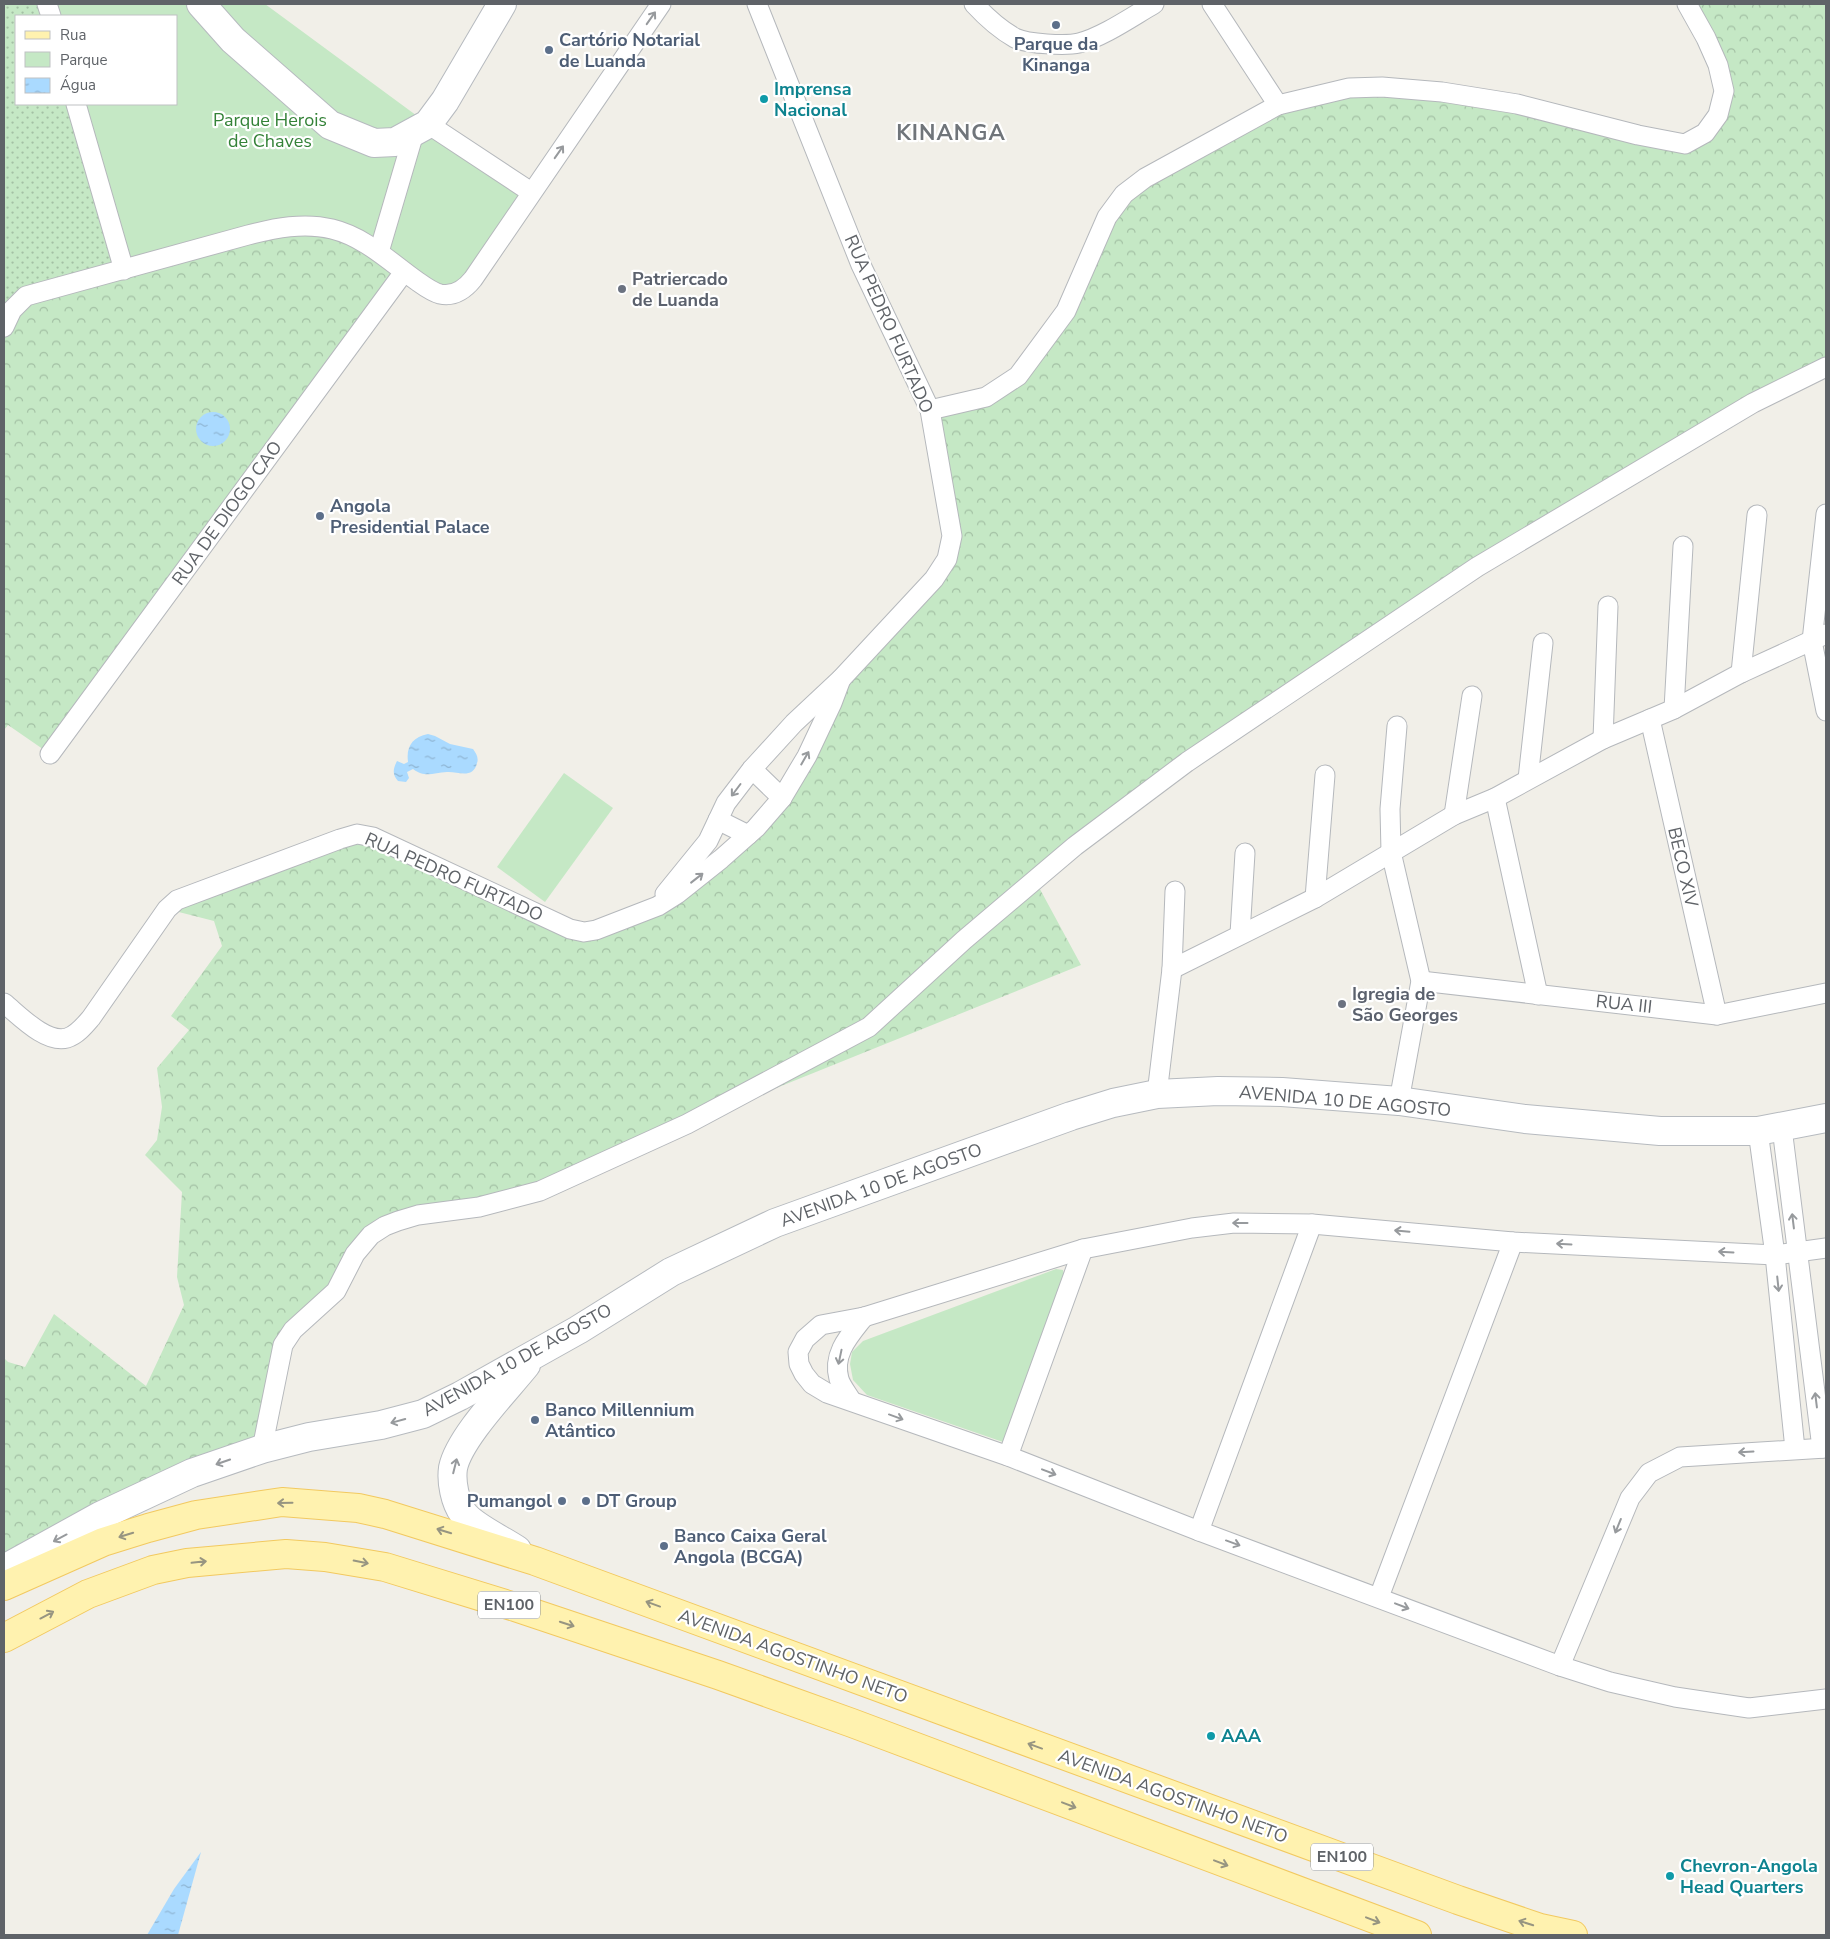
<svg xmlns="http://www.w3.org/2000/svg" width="1830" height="1939" font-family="'Nunito Sans',sans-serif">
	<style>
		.grass { fill: url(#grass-dots) }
		.forest { fill: url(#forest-crowns) }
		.park { fill: #c5e8c5 }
		.water { fill: url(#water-ripples) }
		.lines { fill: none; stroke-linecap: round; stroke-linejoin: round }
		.street-casing { stroke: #b5b8bc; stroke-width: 21 }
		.secondary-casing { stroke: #b6babf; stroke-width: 30 }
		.primary-casing { stroke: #f2c960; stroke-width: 30 }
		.street { stroke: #fff; stroke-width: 19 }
		.secondary { stroke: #fff; stroke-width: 28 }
		.primary { stroke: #fff2af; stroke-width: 28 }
		.oneway { stroke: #979a9d }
		.oneway2 { stroke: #979581 }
		.service-dot { fill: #5c6f8a; stroke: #fff; stroke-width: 2 }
		.culture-dot { fill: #0f9aa8; stroke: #fff; stroke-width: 2 }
		.worship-dot { fill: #6b7280; stroke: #fff; stroke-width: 2 }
		.labels { text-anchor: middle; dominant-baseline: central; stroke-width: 4.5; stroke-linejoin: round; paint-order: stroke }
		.shield { fill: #fff; stroke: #8f9295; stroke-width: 1 }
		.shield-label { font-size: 16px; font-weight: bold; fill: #5f6368 }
		.service-label { font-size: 18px; font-weight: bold; fill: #4e5e75; stroke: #fff; text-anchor: start }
		.culture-label { font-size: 18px; font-weight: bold; fill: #0d838f; stroke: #fff; text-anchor: start }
		.park-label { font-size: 18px; fill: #348238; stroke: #fff }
		.worship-label { font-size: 18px; font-weight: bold; fill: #5b616d; stroke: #fff; text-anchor: start }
		.street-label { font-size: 18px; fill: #5f6368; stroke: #fff }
		.district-label { font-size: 22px; font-weight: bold; letter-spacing: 1px; fill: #70757a; stroke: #fff }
	</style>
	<defs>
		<pattern id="grass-dots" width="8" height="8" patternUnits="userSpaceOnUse" patternTransform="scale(1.25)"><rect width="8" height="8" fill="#c5e8c5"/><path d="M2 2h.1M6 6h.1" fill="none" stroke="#a3c0a4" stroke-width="1.8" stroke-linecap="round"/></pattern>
		<pattern id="forest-crowns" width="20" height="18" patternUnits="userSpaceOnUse" patternTransform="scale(1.25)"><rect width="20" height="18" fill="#c5e8c5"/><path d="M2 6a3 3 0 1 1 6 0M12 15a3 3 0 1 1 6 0" fill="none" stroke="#a3c0a4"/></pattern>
		<pattern id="water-ripples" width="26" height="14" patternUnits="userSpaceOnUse" patternTransform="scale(1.25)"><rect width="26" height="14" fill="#aadaff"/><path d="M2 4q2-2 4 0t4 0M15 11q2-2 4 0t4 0" fill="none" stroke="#8eb4d2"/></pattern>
	</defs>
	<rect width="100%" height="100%" fill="#f1efe8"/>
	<!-- grass -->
	<path class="grass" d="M4,4H47L51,16H16V104H76L124,270L4,327Z"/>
	<!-- forest -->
	<g class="forest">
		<path d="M1687,4H1826V367L1477,567L1035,880L1081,965L687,1124L540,1191L385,1226L293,1330L262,1449L4,1569V1358L8,1362L25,1367L54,1314L146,1386L184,1305L177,1277L182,1192L145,1155L157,1140L162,1107L157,1068L189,1030L171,1016L222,946L214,921L167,909L357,834L570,929L658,906L756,828L841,679L947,559L930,410L1018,376L1124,194L1278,105L1349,88L1442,92L1669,142L1705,133L1724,91Z"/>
		<path d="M276,228L332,229L404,272L50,754L8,725L4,730V327L12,310Z"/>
	</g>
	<!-- park -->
	<g class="park">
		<path d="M47,4H265L428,124L531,192L450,295L379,252L308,225L124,270L76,104H176V16H51Z"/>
		<path d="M564,773L613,808L545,902L497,867Z"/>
		<path d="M1056,1269L1063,1270L1065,1278L1003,1442L867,1395L853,1380L850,1364L852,1352L863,1341Z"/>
	</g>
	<!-- water -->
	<g class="water">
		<circle cx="213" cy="429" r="17"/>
		<path d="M428,734L435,736L450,744L473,749C476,753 479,758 477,763C473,780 457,771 447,772C433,773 425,778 413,769L407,772L409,778L406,782L398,781C392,774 393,769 397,761L404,764L408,762C406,747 412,737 428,734Z"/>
		<path d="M201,1852L178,1935H147L174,1889Z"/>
	</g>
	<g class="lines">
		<!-- street casing -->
		<g class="street-casing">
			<g id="street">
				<path d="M47,4L51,16"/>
				<path d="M974,4C986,17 999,29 1015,38C1027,44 1066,46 1079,43C1103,37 1133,16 1154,4"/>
				<path d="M1212,4L1278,105"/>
				<path d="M76,104L124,270"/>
				<path d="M428,124L531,192"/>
				<path d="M379,252L414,133"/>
				<path d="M4,327L12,310L26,296L248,235C275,228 304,222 332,229C365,237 390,262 417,281C424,286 432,292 440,294C454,297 465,289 473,279L661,4"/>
				<path d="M930,410L986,397L1018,376L1066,311L1107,217L1124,194L1145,178L1278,105L1349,88L1382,87L1442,92L1517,104L1638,135L1685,144L1705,133L1718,115L1724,91L1718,65L1706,38L1687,4"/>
				<path d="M1826,514L1812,641L1826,711"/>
				<path d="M1741,673L1757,515"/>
				<path d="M1674,709L1683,546"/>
				<path d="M1650,719L1717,1015"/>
				<path d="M1397,726L1390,809L1391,852L1421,981L1399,1101"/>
				<path d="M1603,739L1608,606"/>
				<path d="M50,754L404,272"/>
				<path d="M752,769L782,798"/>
				<path d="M1528,779L1543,643"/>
				<path d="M1495,798L1538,995"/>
				<path d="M1454,815L1472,696"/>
				<path d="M718,820L748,835"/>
				<path d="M665,894L708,841L726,803L752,769L794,723L841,679L934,579L947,559L952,536L930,410L861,265L757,4"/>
				<path d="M1315,898L1325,775"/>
				<path d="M1240,934L1245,853"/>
				<path d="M1172,969L1315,898L1454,815L1495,798L1603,739L1674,709L1741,673L1826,634"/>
				<path d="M1421,981L1717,1015L1826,993"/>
				<path d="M4,1003C19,1015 46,1044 67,1038C77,1035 85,1025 91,1018L167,909L177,900L340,839L357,834L373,837L570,929L584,932L596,930L658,906L677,894L721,859L756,828L782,798L807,756L832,703L841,679"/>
				<path d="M1157,1094L1172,969L1175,891"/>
				<path d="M1782,1128L1822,1448"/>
				<path d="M1758,1131L1775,1255L1795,1449"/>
				<path d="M1826,1248L1775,1255L1513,1242L1312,1224L1234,1223L1192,1228L1083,1249L864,1317L821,1325L805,1339L798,1352L799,1364L804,1374L812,1384L827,1393L1008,1456L1199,1531L1560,1666L1610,1682L1675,1697L1749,1708L1826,1699"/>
				<path d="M851,1400C847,1393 841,1386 839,1379C832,1354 849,1336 864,1317"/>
				<path d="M262,1449L283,1345L293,1330L336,1291L355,1254L371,1235L385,1226L398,1221L418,1215L479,1207L540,1191L687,1124L869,1027L964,940L1075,846L1187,762L1477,567L1753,403L1826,367"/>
				<path d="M1008,1456L1083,1249"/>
				<path d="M1199,1531L1312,1224"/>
				<path d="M1379,1597L1513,1242"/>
				<path d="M1560,1666L1630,1498L1649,1473L1680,1457L1826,1448"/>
			</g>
		</g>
		<!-- secondary casing -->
		<g class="secondary-casing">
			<g id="secondary">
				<path d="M201,4L233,40L330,125L374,143L395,142L428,124L445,101L502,4"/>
				<path d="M517,1550C503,1540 473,1527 463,1513C455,1502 451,1482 453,1468C459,1438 506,1390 526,1365"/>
				<path d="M4,1569L100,1516L192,1473L262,1449L309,1437L381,1425L423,1414L460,1396L578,1330L671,1272L775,1223L1071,1116L1113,1103L1157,1094L1218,1091L1282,1092L1399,1101L1525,1119L1660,1131H1758L1826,1118"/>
			</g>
		</g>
		<!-- primary casing -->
		<g class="primary-casing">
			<g id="primary">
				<path d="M4,1586L103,1542L148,1528L196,1515L282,1502L358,1508L385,1514L535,1561L1458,1900L1540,1928L1573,1935"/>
				<path d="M4,1638L88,1594L153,1570L187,1563L286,1554L325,1557L385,1567L515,1607L718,1675L852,1723L1417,1935"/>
			</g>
		</g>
		<!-- street -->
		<use href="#street" class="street"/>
		<!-- secondary -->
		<use href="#secondary" class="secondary"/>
		<!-- primary -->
		<use href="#primary" class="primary"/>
	</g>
	<!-- one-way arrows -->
	<defs><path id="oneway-shaft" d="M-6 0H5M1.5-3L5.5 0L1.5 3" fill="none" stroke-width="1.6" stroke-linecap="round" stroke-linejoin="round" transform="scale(1.25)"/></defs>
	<g class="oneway">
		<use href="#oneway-shaft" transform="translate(651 18) rotate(-55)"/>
		<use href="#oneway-shaft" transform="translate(559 152) rotate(-55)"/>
		<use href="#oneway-shaft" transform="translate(805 758) rotate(-60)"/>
		<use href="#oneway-shaft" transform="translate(736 790) rotate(127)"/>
		<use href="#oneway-shaft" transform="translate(697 878) rotate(-38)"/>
		<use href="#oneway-shaft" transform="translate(1793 1221) rotate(-97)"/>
		<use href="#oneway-shaft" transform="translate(1240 1223) rotate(180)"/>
		<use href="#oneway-shaft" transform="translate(1402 1231) rotate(-175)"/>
		<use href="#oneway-shaft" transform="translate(1564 1244) rotate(-177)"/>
		<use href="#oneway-shaft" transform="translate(1726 1252) rotate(-177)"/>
		<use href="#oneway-shaft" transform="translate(1778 1284) rotate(84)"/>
		<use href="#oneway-shaft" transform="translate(840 1357) rotate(102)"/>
		<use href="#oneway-shaft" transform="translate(1816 1400) rotate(-97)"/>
		<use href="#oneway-shaft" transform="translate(896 1417) rotate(20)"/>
		<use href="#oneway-shaft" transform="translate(398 1421) rotate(165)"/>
		<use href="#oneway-shaft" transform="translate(1746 1452) rotate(177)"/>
		<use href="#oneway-shaft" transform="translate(223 1462) rotate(161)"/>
		<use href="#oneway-shaft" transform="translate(455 1466) rotate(-76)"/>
		<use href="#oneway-shaft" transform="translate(1049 1472) rotate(21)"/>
		<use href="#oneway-shaft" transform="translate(1618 1526) rotate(112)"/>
		<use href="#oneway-shaft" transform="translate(60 1538) rotate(152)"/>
		<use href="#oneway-shaft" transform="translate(1233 1543) rotate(20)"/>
		<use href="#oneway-shaft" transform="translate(1402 1606) rotate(21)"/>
	</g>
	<g class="oneway2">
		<use href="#oneway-shaft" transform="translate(285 1503) rotate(179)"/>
		<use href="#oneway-shaft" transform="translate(444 1531) rotate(-163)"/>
		<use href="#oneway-shaft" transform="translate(126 1535) rotate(163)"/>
		<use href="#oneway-shaft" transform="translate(199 1562) rotate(-6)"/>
		<use href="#oneway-shaft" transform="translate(361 1562) rotate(11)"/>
		<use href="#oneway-shaft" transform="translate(653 1604) rotate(-160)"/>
		<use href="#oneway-shaft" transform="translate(47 1615) rotate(-28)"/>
		<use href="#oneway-shaft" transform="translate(567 1624) rotate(18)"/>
		<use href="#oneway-shaft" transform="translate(1035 1746) rotate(-160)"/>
		<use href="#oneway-shaft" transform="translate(1069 1805) rotate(21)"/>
		<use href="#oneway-shaft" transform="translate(1221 1863) rotate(21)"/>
		<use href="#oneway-shaft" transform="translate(1373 1920) rotate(21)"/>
		<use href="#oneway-shaft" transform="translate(1526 1923) rotate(-162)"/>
	</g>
	<!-- markers -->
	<g class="service-dot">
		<circle cx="1056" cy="25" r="5"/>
		<circle cx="549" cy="50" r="5"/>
		<circle cx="320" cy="516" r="5"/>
		<circle cx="535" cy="1420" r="5"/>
		<circle cx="562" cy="1501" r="5"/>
		<circle cx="586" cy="1501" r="5"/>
		<circle cx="664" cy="1546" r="5"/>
	</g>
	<g class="culture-dot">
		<circle cx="764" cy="99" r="5"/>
		<circle cx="1211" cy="1736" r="5"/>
		<circle cx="1670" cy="1876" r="5"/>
	</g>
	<g class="worship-dot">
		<circle cx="622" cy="289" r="5"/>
		<circle cx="1342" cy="1004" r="5"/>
	</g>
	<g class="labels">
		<!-- shield labels -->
		<g class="shield">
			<rect x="478" y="1591.5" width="62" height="27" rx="4"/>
			<rect x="1311" y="1843.5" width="62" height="27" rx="4"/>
		</g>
		<g class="shield-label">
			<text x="509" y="1605">EN100</text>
			<text x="1342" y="1857">EN100</text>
		</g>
		<!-- service labels -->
		<g class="service-label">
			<text x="559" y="40">Cartório Notarial<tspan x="559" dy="21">de Luanda</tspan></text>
			<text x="1056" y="44" text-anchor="middle">Parque da<tspan x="1056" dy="21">Kinanga</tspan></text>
			<text x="330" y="506">Angola<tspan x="330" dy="21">Presidential Palace</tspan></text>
			<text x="545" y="1410">Banco Millennium<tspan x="545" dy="21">Atântico</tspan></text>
			<text x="552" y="1501" text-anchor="end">Pumangol</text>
			<text x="596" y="1501">DT Group</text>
			<text x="674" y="1536">Banco Caixa Geral<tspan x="674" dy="21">Angola (BCGA)</tspan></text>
		</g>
		<!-- culture labels -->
		<g class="culture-label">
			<text x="774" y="89">Imprensa<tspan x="774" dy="21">Nacional</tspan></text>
			<text x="1221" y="1736">AAA</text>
			<text x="1680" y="1866">Chevron-Angola<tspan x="1680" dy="21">Head Quarters</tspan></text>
		</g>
		<!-- park labels -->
		<g class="park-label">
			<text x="270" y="120">Parque Herois<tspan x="270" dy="21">de Chaves</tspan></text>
		</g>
		<!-- worship labels -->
		<g class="worship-label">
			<text x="632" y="279">Patriercado<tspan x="632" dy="21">de Luanda</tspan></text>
			<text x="1352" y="994">Igregia de<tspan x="1352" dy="21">São Georges</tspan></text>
		</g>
		<!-- street labels -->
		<g class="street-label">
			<text transform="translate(889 324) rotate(66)">RUA PEDRO FURTADO</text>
			<text transform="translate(227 513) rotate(-54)">RUA DE DIOGO CAO</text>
			<text transform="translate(1683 867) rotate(77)">BECO XIV</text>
			<text transform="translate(454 877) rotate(24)">RUA PEDRO FURTADO</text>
			<text transform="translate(1624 1004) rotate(6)">RUA III</text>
			<text transform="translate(1345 1101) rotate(5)">AVENIDA 10 DE AGOSTO</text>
			<text transform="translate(881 1185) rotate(-20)">AVENIDA 10 DE AGOSTO</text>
			<text transform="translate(517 1360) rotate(-29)">AVENIDA 10 DE AGOSTO</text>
			<text transform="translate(793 1656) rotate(20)">AVENIDA AGOSTINHO NETO</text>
			<text transform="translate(1173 1796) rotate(20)">AVENIDA AGOSTINHO NETO</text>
		</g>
		<!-- district labels -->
		<g class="district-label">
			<text x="951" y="133">KINANGA</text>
		</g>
	</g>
	<!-- border -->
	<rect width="1830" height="1939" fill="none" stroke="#5f6368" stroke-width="10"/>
	<!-- legend -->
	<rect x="15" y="15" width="162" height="90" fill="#ffffff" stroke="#bfc1c3"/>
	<rect x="25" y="31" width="25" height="8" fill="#fff2af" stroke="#bfc1c3"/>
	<text x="60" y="40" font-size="15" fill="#5f6368">Rua</text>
	<rect x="25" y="52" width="25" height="15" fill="#c5e8c5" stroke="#bfc1c3"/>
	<text x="60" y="65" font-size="15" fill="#5f6368">Parque</text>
	<rect x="25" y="78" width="25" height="15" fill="url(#water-ripples)" stroke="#bfc1c3"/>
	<text x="60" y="90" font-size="15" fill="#5f6368">Água</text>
</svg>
